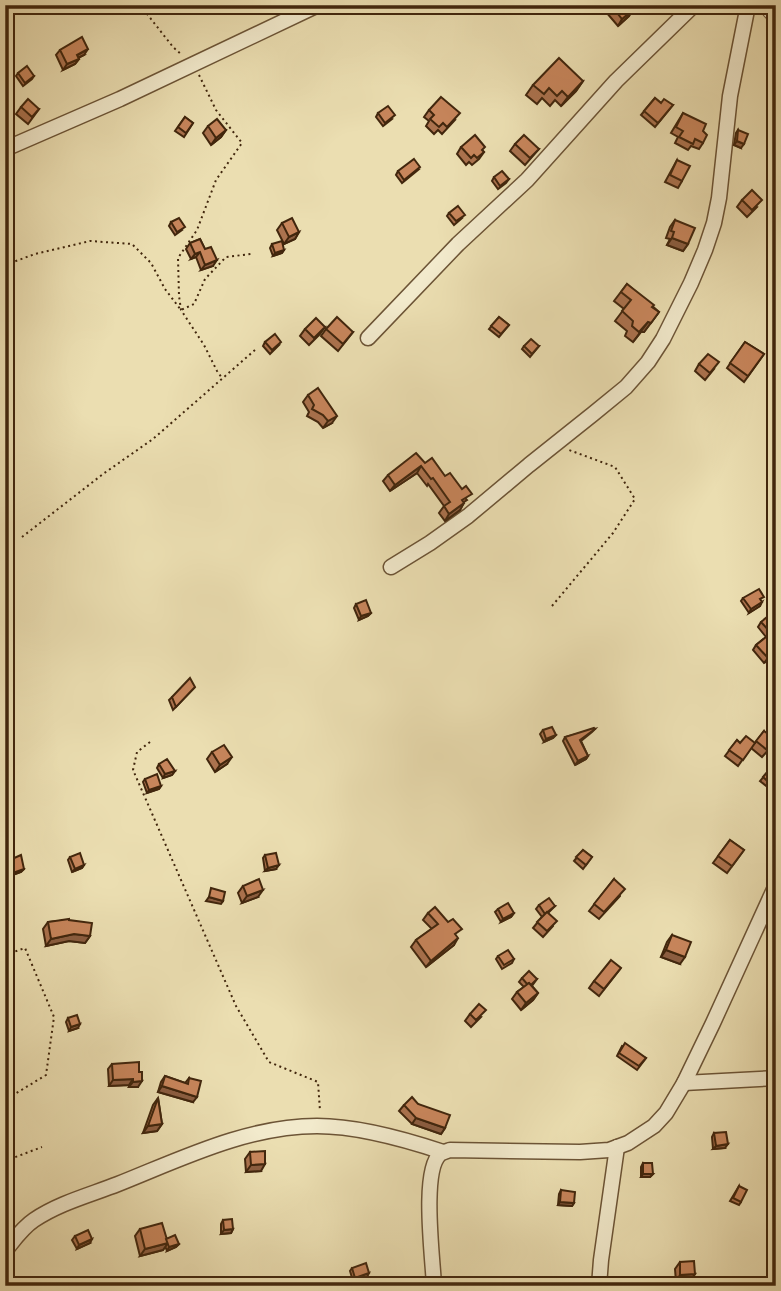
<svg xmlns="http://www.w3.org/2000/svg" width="781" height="1291" font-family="'Sorts Mill Goudy',serif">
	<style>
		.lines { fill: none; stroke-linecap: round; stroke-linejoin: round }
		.minor-casing { stroke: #6c5436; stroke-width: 17 }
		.tertiary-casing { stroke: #6c5436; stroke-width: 20 }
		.path { stroke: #41260d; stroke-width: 2; stroke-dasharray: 2 3.5; stroke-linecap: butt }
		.minor { stroke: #f2eacc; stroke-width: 14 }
		.tertiary { stroke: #f2eacc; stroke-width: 18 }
		.wall { fill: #ab724e; stroke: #41260d; stroke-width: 2 }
		.shaded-wall { fill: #8b5d40; stroke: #41260d; stroke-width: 2 }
		.building { fill: #c7855b; stroke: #41260d; stroke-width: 2 }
	</style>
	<rect width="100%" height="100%" fill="#ebdeb1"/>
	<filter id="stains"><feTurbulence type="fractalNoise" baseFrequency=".00286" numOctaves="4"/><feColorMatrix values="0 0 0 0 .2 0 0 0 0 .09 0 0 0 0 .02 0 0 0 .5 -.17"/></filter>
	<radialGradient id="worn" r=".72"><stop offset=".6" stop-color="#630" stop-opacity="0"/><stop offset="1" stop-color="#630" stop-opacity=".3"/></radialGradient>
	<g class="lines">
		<!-- minor casing -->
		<g class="minor-casing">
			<g id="minor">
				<path d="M5,149L120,99L318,5"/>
				<path d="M368,338L458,244L527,180L616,81L694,5"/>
				<path d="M391,567L430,543L468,516L529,465L593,414L626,387L648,362L663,339L691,283L705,250L714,223L719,198L730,96L748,5"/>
				<path d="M684,1083L776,1078"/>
				<path d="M5,1251C14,1240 22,1228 34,1220C59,1203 90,1195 118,1184C181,1159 247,1126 317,1126C356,1126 407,1140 443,1152"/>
				<path d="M434,1286C433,1260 421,1171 440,1154C443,1152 447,1151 450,1150L580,1152L609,1150L628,1143L654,1126L666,1113L684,1083L713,1023L776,885"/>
				<path d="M599,1286L601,1260L617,1147"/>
			</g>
		</g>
		<!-- tertiary casing -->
		<g class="tertiary-casing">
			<path id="tertiary" d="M767,5L776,15"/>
		</g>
		<!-- path -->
		<g class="path">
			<path d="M140,5L173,47L182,55"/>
			<path d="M199,75L216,110L242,143L216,180L197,230L178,258L179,296L181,310L204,345L217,371L222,378"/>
			<path d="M5,265L35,254L90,241L132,244L151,263L165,289L181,310L194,304L205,279L226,257L251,254"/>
			<path d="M22,537L103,474L153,439L255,350"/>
			<path d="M552,606L613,533L635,499L615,467L569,450"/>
			<path d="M150,742L137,752L133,770L236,1006L269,1062L318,1082L320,1111"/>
			<path d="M5,955L25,948L54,1017L46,1075L5,1100"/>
			<path d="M5,1161L42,1147"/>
		</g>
		<!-- minor -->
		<use href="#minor" class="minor"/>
		<!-- tertiary -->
		<use href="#tertiary" class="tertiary"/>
	</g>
	<!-- wall -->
	<g class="wall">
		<path d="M600,5H631L629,16L618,26Z"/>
		<path d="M720,5H735L728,12L719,7Z"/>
		<path d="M60,50L84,55L78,58L79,59L75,64L63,70L56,55Z"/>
		<path d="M18,73L34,76L32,79L23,86L16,76Z"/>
		<path d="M583,81L576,91L561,106L555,100L550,106L542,98L537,104L526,95L533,85Z"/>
		<path d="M655,98L661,103L673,105L655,127L641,115Z"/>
		<path d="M21,107L39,109L28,124L16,114Z"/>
		<path d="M429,110L455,120L442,134L438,130L434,134L426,126L429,121L424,117Z"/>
		<path d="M378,113L392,119L383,126L376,117Z"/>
		<path d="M683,113L703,131V143L699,149L691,146L688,150L675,143L678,137L671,133Z"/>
		<path d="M185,117L193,123L184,137L175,131Z"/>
		<path d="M208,126L226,130L221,137L211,145L203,133Z"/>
		<path d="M738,130L741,148L734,145L736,133Z"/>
		<path d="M515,144L539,149L525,165L510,151Z"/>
		<path d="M461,147L483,151L484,152L479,159L472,165L469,162L466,165L457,154Z"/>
		<path d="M677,160L682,181L678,188L665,182Z"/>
		<path d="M418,170L402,183L396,175L398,171Z"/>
		<path d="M494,177L509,179L506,183L498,189L492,181Z"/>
		<path d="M742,200L757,207L747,217L737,207Z"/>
		<path d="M449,213L462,218L454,225L447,216Z"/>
		<path d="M675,220L688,244L683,251L667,245L670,239L666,238L670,227Z"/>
		<path d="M171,222L182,230L175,235L169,226Z"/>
		<path d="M282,223L299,232L295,239L284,244L277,230Z"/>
		<path d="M200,239L213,266L201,270L196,257L191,259L186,249L190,243Z"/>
		<path d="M272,244L284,250L282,253L273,256L270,248Z"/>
		<path d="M627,284L659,312L644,332H641L633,342L625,336L627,331L615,321L624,309L614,301Z"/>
		<path d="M499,317L509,325L499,337L489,329Z"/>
		<path d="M325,327L320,334L309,345L300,336L305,329Z"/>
		<path d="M326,329L353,332L338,351L321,336Z"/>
		<path d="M265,342L279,345L270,354L263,346Z"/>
		<path d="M745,342L764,354L744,382L727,368Z"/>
		<path d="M524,346H539L530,357L522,349Z"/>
		<path d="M699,364L714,369L705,380L695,371Z"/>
		<path d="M308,395L332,423L323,428L318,422L307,416L309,412L303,402Z"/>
		<path d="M425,463L445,476L467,500L464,502L460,510L445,521L439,513L444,506L428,484L427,486L417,473L390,491L383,481L388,475Z"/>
		<path d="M743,598L761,601L760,606L749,613L741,601Z"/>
		<path d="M356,604L371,613L368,616L359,620L354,608Z"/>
		<path d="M776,615V655L764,663L753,650L756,645L766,637L758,627L761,622Z"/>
		<path d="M195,687L192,690L173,710L169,700L172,697Z"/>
		<path d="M595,729L592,732L581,741L588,756L586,759L575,765L563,741L565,737Z"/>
		<path d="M543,730L556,735L553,738L544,742L540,734Z"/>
		<path d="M764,731L771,747L762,757L751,748L738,766L725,756L737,740L740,743H755Z"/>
		<path d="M212,752L227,764L215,772L207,759Z"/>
		<path d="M159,764L175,771L172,775L163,778L157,768Z"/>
		<path d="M770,769L776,783L770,789L760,781Z"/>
		<path d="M145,779L161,786L159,789L147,793L143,782Z"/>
		<path d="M730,840L744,850L727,873L713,863Z"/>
		<path d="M583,850L592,857L583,869L574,861Z"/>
		<path d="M265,855L276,869L265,871L263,858Z"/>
		<path d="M70,857L84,865L82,868L72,872L68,860Z"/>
		<path d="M5,862L24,869L21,872L7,877L5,872Z"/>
		<path d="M614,879L620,896L599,919L589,911Z"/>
		<path d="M243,886L258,897L242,903L238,893Z"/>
		<path d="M539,905L555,906L548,913L553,926L543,937L533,928L542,917L536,909Z"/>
		<path d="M498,909L514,913L511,917L501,922L495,912Z"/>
		<path d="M428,913L456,936L454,945L426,967L411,947L416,940L432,929L423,920Z"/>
		<path d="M69,920L90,936L85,943L69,941L46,946L43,929L48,922Z"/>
		<path d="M672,935L680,964L661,957L667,942Z"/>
		<path d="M498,956L514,959L512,963L502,969L496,959Z"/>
		<path d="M621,968L599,996L589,988L594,981Z"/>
		<path d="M522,978L537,979L532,986L538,993L533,1000L521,1010L512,999L517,992L524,987L519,982Z"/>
		<path d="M470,1014L481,1017L471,1027L465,1021Z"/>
		<path d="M68,1018L78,1028L69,1031L66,1022Z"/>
		<path d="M622,1046L646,1058L637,1070L617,1056Z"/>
		<path d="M112,1064L139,1072L138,1087H129V1085L109,1086L108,1069Z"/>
		<path d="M165,1076L185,1083L189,1078L193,1102L158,1092L161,1082Z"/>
		<path d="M158,1098L162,1124L157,1131L143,1133L153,1105Z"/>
		<path d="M418,1104L445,1128L441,1134L412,1124L399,1111L404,1105Z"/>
		<path d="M714,1133L725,1148L713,1149L712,1137Z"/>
		<path d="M250,1152L261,1171L246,1172L245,1159Z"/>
		<path d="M643,1163L653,1174L650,1177H641V1167Z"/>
		<path d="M739,1186L741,1202L739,1205L730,1201Z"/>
		<path d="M561,1190L574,1203L572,1206L558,1205L559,1194Z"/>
		<path d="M223,1220L233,1229L231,1233L221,1234V1224Z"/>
		<path d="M140,1229L166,1238L179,1244L176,1247L167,1251L165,1246L163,1250L140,1256L135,1236Z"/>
		<path d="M75,1236L90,1243L77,1249L72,1240Z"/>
		<path d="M680,1262L695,1274L690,1281L676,1282L675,1269Z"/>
		<path d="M352,1268L367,1277L353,1281L350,1271Z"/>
	</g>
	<!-- shaded-wall -->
	<g class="shaded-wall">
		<path d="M634,9L629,16L618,26L622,19Z"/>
		<path d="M88,49L84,55L73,60L77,55Z"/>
		<path d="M79,59L75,64L63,70L67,64Z"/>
		<path d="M583,81L576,91L561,106L568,97Z"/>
		<path d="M226,130L221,137L211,145L216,138Z"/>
		<path d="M737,141L744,144L741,148L734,145Z"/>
		<path d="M299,232L295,239L284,244L289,237Z"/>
		<path d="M672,238L688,244L683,251L667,245Z"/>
		<path d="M284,250L282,253L273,256L275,253Z"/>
		<path d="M200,252L196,257L191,259L195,254Z"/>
		<path d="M217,260L213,266L201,270L205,265Z"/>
		<path d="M659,312L644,332H641L633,342L648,322Z"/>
		<path d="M337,416L332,423L323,428L328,421Z"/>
		<path d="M421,466L417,473L390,491L395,485Z"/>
		<path d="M464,503L460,510L445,521L449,514Z"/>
		<path d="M762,602L760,606L749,613L751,609Z"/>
		<path d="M371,613L368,616L359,620L361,616Z"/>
		<path d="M776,653V655L764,663L768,658Z"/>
		<path d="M556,735L553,738L544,742L546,739Z"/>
		<path d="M588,756L586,759L575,765L578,761Z"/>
		<path d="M232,757L227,764L215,772L220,765Z"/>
		<path d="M175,771L172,775L163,778L165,774Z"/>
		<path d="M161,786L159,789L147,793L149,790Z"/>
		<path d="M84,865L82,868L72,872L75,869Z"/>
		<path d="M279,865L276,869L265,871L268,868Z"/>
		<path d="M24,869L21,872L7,877L10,874Z"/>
		<path d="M263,890L258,897L242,903L247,896Z"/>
		<path d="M209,897L223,901L221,904L206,901Z"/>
		<path d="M514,913L511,917L501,922L503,919Z"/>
		<path d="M74,934L90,936L85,943L69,941L46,946L51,939Z"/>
		<path d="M458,938L454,945L426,967L431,961Z"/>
		<path d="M666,950L685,957L680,964L661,957Z"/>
		<path d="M538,993L533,1000L521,1010L526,1003Z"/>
		<path d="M80,1024L78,1028L69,1031L71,1027Z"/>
		<path d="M133,1079L129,1085L109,1086L113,1080Z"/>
		<path d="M142,1081L138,1087H129L133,1082Z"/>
		<path d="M162,1086L197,1097L193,1102L158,1092Z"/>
		<path d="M416,1118L445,1128L441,1134L412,1124Z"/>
		<path d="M162,1124L157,1131L143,1133L148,1126Z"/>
		<path d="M728,1144L725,1148L713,1149L716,1146Z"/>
		<path d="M265,1164L261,1171L246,1172L251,1165Z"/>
		<path d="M643,1174H653L650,1177H641Z"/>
		<path d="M560,1202L574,1203L572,1206L558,1205Z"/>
		<path d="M233,1229L231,1233L221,1234L224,1230Z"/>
		<path d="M92,1239L90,1243L77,1249L79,1245Z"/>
		<path d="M168,1243L163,1250L140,1256L145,1249Z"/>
		<path d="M179,1244L176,1247L167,1251L169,1247Z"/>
		<path d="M369,1273L367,1277L353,1281L355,1278Z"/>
		<path d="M695,1274L690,1281L676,1282L680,1275Z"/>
	</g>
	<!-- building -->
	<g class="building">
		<path d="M611,5H631L634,9L622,19Z"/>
		<path d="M724,5H734L730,9Z"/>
		<path d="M82,37L88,49L77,55L79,59L67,64L60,50Z"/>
		<path d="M559,58L583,81L568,97L562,91L557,96L549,88L544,94L533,85Z"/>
		<path d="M27,66L34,76L25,83L18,73Z"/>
		<path d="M5,93L10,98L5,103Z"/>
		<path d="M441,97L460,113L447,127L443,123L439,127L430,119L434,115L429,110Z"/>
		<path d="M655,98L661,103L664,99L673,105L658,123L644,111Z"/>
		<path d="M28,99L39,109L32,117L21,107Z"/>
		<path d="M388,106L395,115L385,123L378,113Z"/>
		<path d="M683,113L706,124L703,131L707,135L703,143L695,139L693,144L679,137L683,131L676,127Z"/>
		<path d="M185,117L193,123L186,133L178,127Z"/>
		<path d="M217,119L226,130L216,138L208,126Z"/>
		<path d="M738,130L748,134L744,144L737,141Z"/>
		<path d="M475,135L485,147L482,150L484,152L477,158L474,155L471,158L461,147Z"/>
		<path d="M524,135L539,149L530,158L515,144Z"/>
		<path d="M414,159L420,167L404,180L398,171Z"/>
		<path d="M677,160L690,166L682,181L670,175Z"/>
		<path d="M502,171L509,179L500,186L494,177Z"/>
		<path d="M752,190L762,200L752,210L742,200Z"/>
		<path d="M458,206L465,215L456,221L449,213Z"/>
		<path d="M179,218L185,227L177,232L171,222Z"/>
		<path d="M292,218L299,232L289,237L282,223Z"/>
		<path d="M675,220L695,228L688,244L672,238L674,232L671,231Z"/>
		<path d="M200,239L205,249L211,247L217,260L205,265L200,252L195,254L190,243Z"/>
		<path d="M282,241L284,250L275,253L272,244Z"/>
		<path d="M627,284L654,305L652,307L659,312L651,323L648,322L639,332L632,326L633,321L622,311L631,300L621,292Z"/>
		<path d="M337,317L353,332L343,344L326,329Z"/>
		<path d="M499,317L509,325L501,334L491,326Z"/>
		<path d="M316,318L325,327L314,338L305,329Z"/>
		<path d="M275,334L281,342L272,350L265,342Z"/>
		<path d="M531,339L539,346L532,354L524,346Z"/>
		<path d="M745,342L764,354L748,376L730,363Z"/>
		<path d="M708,354L719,362L710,373L699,364Z"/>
		<path d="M318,388L337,416L328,421L323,415L312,409L314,405L308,395Z"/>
		<path d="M416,453L425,463L432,458L445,476L450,473L462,489L466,486L472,494L462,500L464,503L449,514L444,506L450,502L433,478L431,479L421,466L395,485L388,475Z"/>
		<path d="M759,589L764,597L760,599L762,602L751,609L743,598Z"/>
		<path d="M366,600L371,613L361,616L356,604Z"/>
		<path d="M773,612L776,615V653L768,658L756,645L771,633L761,622Z"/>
		<path d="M190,678L195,687L176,707L172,697Z"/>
		<path d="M552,727L556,735L546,739L543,730Z"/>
		<path d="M594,728L595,729L580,740L588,756L578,761L565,737Z"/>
		<path d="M764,731L776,740L767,750L756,741Z"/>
		<path d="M746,736L755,743L743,760L729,750L737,740L740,743Z"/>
		<path d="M224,745L232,757L220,765L212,752Z"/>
		<path d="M167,759L175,771L165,774L159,764Z"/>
		<path d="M770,769L776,775V782L773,786L763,777Z"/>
		<path d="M157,774L161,786L149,790L145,779Z"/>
		<path d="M730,840L744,850L732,866L718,856Z"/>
		<path d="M583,850L592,857L586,865L576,857Z"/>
		<path d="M80,853L84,865L75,869L70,857Z"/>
		<path d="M276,853L279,865L268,868L265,855Z"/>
		<path d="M21,855L24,869L10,874L5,862Z"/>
		<path d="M259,879L263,890L247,896L243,886Z"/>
		<path d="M614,879L625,889L604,912L594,904Z"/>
		<path d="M211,888L225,892L223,901L209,897Z"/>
		<path d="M549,898L555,906L545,914L539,905Z"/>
		<path d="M508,903L514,913L503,919L498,909Z"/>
		<path d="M435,907L448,922L453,919L462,929L455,934L458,938L431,961L416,940L438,924L428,913Z"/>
		<path d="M547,912L557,921L547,931L537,922Z"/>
		<path d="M69,919V920L92,923L90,936L74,934L51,939L48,922Z"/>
		<path d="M672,935L691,942L685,957L666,950Z"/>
		<path d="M508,950L514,959L504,965L498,956Z"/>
		<path d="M611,960L621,968L604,989L594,981Z"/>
		<path d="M529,971L537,979L531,985L529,983L527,984L522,978Z"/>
		<path d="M529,983L538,993L526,1003L517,992Z"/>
		<path d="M479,1004L486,1010L476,1020L470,1014Z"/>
		<path d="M77,1015L80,1024L71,1027L68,1018Z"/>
		<path d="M625,1043L646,1058L639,1066L619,1053Z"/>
		<path d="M139,1062V1072H142V1081L133,1082V1079L113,1080L112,1064Z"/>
		<path d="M165,1076L188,1084L189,1078L201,1081L197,1097L162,1086Z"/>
		<path d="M412,1097L418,1104L450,1115L445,1128L416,1118L404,1105Z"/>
		<path d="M158,1098L162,1124L148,1126Z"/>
		<path d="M726,1132L728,1144L716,1146L714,1133Z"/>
		<path d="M265,1151V1164L251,1165L250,1152Z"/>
		<path d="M643,1163H652L653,1174H643Z"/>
		<path d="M739,1186L747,1190L741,1202L733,1198Z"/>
		<path d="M561,1190L575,1192L574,1203L560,1202Z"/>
		<path d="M232,1219L233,1229L224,1230L223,1220Z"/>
		<path d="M162,1223L168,1243L145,1249L140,1229Z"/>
		<path d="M88,1230L92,1239L79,1245L75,1236Z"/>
		<path d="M175,1235L179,1244L169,1247L166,1239Z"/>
		<path d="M694,1261L695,1274L680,1275V1262Z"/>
		<path d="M366,1263L369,1273L355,1278L352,1268Z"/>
	</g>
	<!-- margin -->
	<rect width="781" height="1291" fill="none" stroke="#ebdeb1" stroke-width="28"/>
	<rect x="7" y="7" width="767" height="1277" fill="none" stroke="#41260d" stroke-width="3.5"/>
	<rect x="14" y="14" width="753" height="1263" fill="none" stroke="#41260d" stroke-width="2"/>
	<rect width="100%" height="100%" filter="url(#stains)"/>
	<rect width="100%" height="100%" fill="url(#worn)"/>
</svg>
